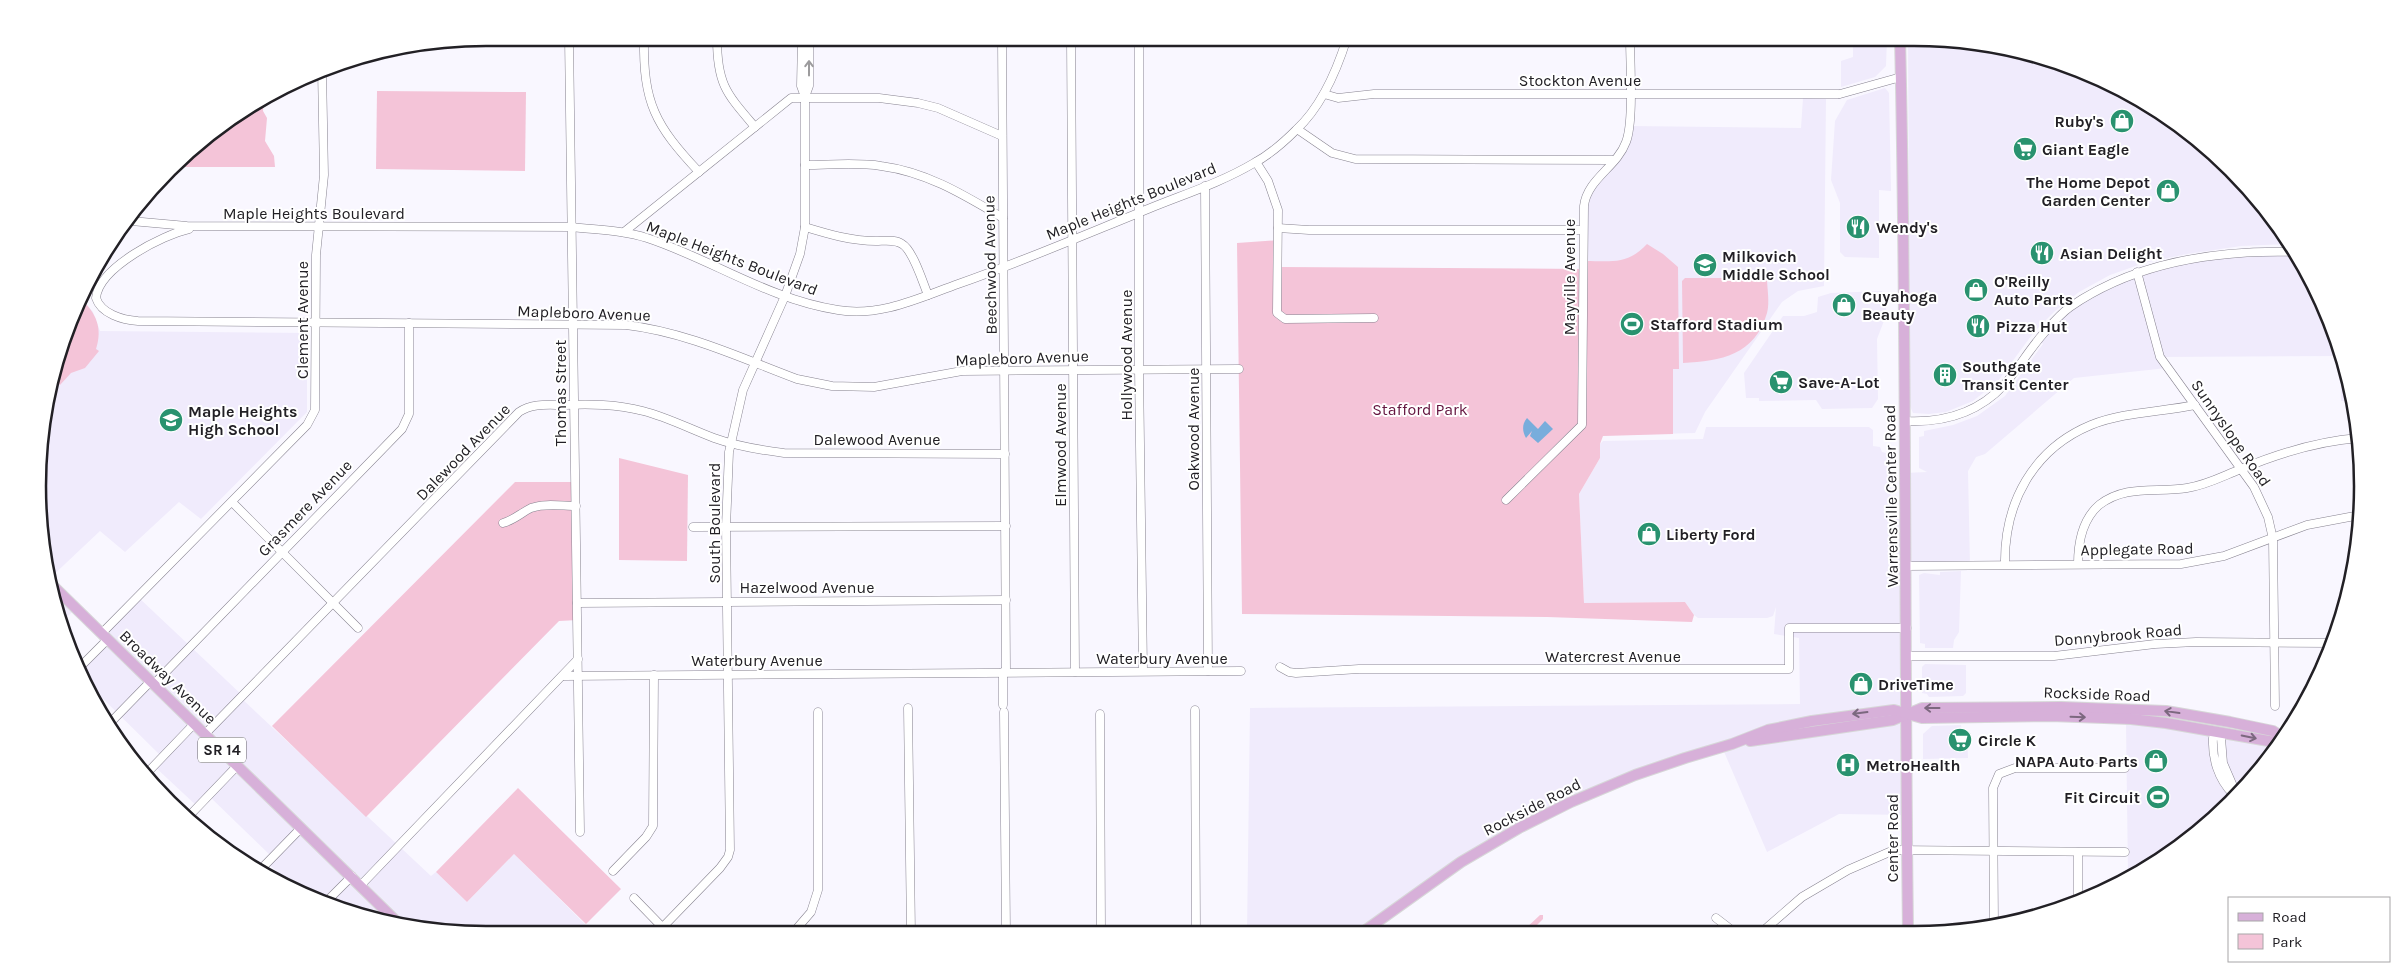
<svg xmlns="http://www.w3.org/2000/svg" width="2400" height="972" font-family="Karla,sans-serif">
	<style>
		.built { fill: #f0ebfc }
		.green { fill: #f4c4d8 }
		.water { fill: #78addc }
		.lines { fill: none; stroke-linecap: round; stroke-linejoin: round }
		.minor-casing { stroke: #878390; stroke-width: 9 }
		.major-casing { stroke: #d7d7d8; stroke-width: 12 }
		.minor { stroke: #fff; stroke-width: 8 }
		.major { stroke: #d7b0d9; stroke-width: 10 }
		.oneway { stroke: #9c9b9d }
		.oneway2 { stroke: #7c687f }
		.labels { text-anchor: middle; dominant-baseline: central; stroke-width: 4; stroke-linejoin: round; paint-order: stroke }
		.shield { fill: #fff; stroke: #646366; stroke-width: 1 }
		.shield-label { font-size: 15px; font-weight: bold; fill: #222025 }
		.street-label { font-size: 16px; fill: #222025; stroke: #fff }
		.poi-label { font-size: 16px; font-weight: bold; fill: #222025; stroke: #fff; text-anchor: start }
		.park-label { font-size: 16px; fill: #63143f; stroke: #fff }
		.rim { fill: none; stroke: #222025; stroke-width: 2.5 }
	</style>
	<rect width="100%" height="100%" fill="#f9f7ff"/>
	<!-- built -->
	<g class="built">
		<path d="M1853,38H1887L1886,66L1875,77L1841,87V61L1853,57Z"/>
		<path d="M1908,38L2058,61L2138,97L2210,149L2270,213L2289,244L2241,246L2187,254L2144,263L2110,275L2079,292L2055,311L2034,332L1998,381L1973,401L1946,412L1929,414L1913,413L1910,406Z"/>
		<path d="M1885,88L1889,93L1891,191L1879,190V258L1845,257L1840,252V203L1831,180L1835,121L1847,100Z"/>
		<path d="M1803,98L1826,99L1824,286L1798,291L1782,302L1705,412L1695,433L1584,436L1585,207L1590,193L1602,178L1631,126L1801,128Z"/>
		<path d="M2294,252L2316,287L2347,370L2352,401H2341L2340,356L2161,357L2167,368L2074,378L1985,454L1976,457L1968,471L1970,565L1907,566V815L1839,814L1767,852L1722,747L1685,758L1519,828L1364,932L1247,933L1250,708L1800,704L1799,638L1774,634L1776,607L1773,616L1767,618H1698L1694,615L1685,602L1584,603L1579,494L1600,458V444L1603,441L1703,439L1706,427H1869L1873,430V446L1880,447L1882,452L1890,454L1891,519H1905L1904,473L1927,472L1919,468V437L1924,436V431L1953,425L1977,416L2005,396L2043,344L2038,339L2068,308L2113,282L2208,258Z"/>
		<path d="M1882,291L1887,313L1877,339L1878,399L1872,408L1822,409L1816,400L1759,401V398H1746L1744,373L1783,316H1804L1817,312L1818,297L1831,293Z"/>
		<path d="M83,294L81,298L93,312L100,331L307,333V412L201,519L179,502L125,552L100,531L48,580L41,427L61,342Z"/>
		<path d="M1961,571L1959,632L1954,640L1953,648H1925V644L1920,643L1919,575L1924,573L1940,575V572Z"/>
		<path d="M48,581L76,608L61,623Z"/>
		<path d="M138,597L243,696L241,698L431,876L436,872L467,902L514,854L591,930L587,934H486L342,911L286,881L267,862L272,857L209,796L198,807L154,766L162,757L83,679L78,669L108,639L102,633Z"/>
		<path d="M1925,664L1966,665V693L1963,696L1929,697L1927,694L1922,693V667Z"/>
		<path d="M2126,722L2161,725L2276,747L2209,823L2128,874Z"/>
		<path d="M1961,725L1962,731H1967L1968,758L1923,759V734L1932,726Z"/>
	</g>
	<!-- green -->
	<g class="green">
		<path d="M377,91L526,92L525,171L376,169Z"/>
		<path d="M264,97L263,111L267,118L265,141L274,156L275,167H176L191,149Z"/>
		<path d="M1280,240L1281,267L1585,269V261C1611,261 1628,265 1647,244L1663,254L1678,267L1679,369H1673V434L1603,436L1600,444V458L1579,494L1584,603L1685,602L1694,615L1692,622L1547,617L1242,614L1237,243Z"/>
		<path d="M1685,278H1767C1767,288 1770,303 1767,313C1755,355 1721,361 1683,363L1682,281Z"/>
		<path d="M83,294L81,299C96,313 103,328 96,349L99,351L85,368L71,373L60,385L56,382L53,385L61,342Z"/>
		<path d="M619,458L688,475L687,561L619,560Z"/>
		<path d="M515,482H575L578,620L559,621L366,817L272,726Z"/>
		<path d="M518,788L621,889L586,924L514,854L467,902L436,872Z"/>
		<path d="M1540,915H1543V919L1530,932H1522Z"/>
	</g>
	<!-- water -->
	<path class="water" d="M1527,418L1538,429L1545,421L1553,429L1538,443L1530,436L1532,431L1526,438C1522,431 1522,424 1527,418Z"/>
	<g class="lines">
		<!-- minor casing -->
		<g class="minor-casing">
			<g id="minor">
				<path d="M569,38L580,832"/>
				<path d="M644,38C643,103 655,125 699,172"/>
				<path d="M717,38C717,84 726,93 755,127"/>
				<path d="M1002,38L1006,672"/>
				<path d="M1071,38L1075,672"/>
				<path d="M1139,38V369L1143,671"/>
				<path d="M1324,94L1338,98L1374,94H1838"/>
				<path d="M1840,94L1901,77"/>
				<path d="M805,97L809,86V38"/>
				<path d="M1297,129L1332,153L1355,159L1614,160"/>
				<path d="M1256,162L1268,181L1278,210L1277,313L1285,319L1374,318"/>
				<path d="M805,165C830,165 857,162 881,166C927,172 964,195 1003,218"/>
				<path d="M1205,186L1208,671"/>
				<path d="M131,221L187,226L572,227C597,230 623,230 647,238C711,259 770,300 838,310C881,317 919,298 958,284C1018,263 1077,238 1136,214C1175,197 1217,185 1254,163C1269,155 1284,142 1296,130C1321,107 1337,70 1347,38"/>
				<path d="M805,227C828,234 851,241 876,241C884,241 895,239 902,244C913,250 923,283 928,295"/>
				<path d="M1278,228L1309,230H1583"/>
				<path d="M189,229C163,235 99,267 96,298C101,314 123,320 138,321L626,325C686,332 741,358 797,379L832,386L874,387L962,371L1239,369"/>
				<path d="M624,232L791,98H879L918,103L938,108L1002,136"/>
				<path d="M2137,272L2160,357L2254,487L2268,517L2273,539L2275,706"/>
				<path d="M1905,421C1943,423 1977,414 2004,385C2018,369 2029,350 2043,334C2051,325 2060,314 2070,307C2135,262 2217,250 2294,252"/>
				<path d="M1506,500L1582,425L1584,206C1587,179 1617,167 1626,142C1634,122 1630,62 1630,38"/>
				<path d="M232,502L358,628"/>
				<path d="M503,523C514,520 521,513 531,508C544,503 562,506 576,506"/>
				<path d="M693,527L1006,526"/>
				<path d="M2005,564C2004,503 2033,449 2091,425C2123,412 2161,412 2195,405"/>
				<path d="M2078,564C2078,543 2082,520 2099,505C2126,484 2156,493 2187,488C2207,485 2223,476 2241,469C2277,454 2319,441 2359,438"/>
				<path d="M1907,566L2181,564L2224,556L2307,525L2360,515"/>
				<path d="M577,603L1006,600"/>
				<path d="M102,633L307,425L315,410L316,255L324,175L322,70"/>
				<path d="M1907,656H2054L2155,644L2196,642L2332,643"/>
				<path d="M1280,667L1289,672L1296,673L1359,669H1789V628H1907"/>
				<path d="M78,669L108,639"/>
				<path d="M1003,672V705"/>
				<path d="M564,676L1241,671"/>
				<path d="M154,684L402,429L409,414V323"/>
				<path d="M908,708L911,933"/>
				<path d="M1195,710L1196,933"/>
				<path d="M1004,712L1006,933"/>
				<path d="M1100,714L1101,933"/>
				<path d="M108,725L151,681"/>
				<path d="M205,734L519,412C533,403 547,405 563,405C590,404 616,404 643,411C667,417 690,429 714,438C736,446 760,450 784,453L1005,454"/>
				<path d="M148,772L194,724"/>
				<path d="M2233,794C2218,779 2212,758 2213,738L2217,735L2221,738L2223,763L2233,786L2234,796"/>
				<path d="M189,816L238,765"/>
				<path d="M2078,852V902"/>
				<path d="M262,868L301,828"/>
				<path d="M613,871L646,837L653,826L654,675"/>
				<path d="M361,885L578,659"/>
				<path d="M634,898L669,934"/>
				<path d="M326,902L352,876"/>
				<path d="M1716,918L1733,931"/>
				<path d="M1994,925L1993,788L1999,774L2015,768H2125"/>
				<path d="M1763,931L1802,897L1848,870L1894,850L2125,852"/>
				<path d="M1123,933H1149"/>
				<path d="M656,934L720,868L728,857L730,850L726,527L729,452L743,390L785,296L800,254L805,227V97L801,86L802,38"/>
				<path d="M792,934L811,912L818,890V712"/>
			</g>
		</g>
		<!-- major casing -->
		<g class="major-casing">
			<g id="major">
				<path d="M1900,38C1907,335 1904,633 1908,931"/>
				<path d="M48,581L395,920"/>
				<path d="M1750,741L1893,720L1922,708L2061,707L2166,711L2230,722L2273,731L2284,738"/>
				<path d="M1363,932L1461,862L1519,828L1571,802L1635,775L1685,758L1732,744L1768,730L1812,721L1894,710L1922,718L2051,716L2131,719L2166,723L2280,743"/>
			</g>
		</g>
		<!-- minor -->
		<use href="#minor" class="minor"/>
		<!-- major -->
		<use href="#major" class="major"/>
	</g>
	<!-- one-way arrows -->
	<defs><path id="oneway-shaft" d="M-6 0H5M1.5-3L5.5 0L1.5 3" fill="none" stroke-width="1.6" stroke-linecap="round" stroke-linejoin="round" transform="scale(1.25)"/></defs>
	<use class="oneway" href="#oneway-shaft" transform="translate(809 68) rotate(-90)"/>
	<g class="oneway2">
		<use href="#oneway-shaft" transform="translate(1932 708) rotate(-180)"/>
		<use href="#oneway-shaft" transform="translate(2172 712) rotate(-172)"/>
		<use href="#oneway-shaft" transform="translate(1860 713) rotate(173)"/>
		<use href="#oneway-shaft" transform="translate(2078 717) rotate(2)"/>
		<use href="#oneway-shaft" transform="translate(2249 737) rotate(12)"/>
	</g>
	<!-- icons -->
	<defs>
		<g id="shop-disc" transform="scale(1.25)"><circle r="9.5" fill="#29926f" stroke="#fff"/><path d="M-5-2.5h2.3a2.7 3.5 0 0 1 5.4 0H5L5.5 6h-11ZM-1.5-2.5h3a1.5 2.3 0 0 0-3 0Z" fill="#fff"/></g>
		<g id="supermarket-disc" transform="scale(1.25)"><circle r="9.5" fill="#29926f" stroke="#fff"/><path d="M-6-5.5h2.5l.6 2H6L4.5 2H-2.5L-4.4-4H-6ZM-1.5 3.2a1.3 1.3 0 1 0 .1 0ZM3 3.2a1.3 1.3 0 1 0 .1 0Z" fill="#fff"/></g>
		<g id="restaurant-disc" transform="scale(1.25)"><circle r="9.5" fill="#29926f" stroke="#fff"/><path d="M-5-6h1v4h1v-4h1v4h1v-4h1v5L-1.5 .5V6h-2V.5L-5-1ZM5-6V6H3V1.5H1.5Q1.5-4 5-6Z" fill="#fff"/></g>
		<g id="school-disc" transform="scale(1.25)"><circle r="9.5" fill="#29926f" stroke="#fff"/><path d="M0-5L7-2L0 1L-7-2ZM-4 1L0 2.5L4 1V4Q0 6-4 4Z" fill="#fff"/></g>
		<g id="stadium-disc" transform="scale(1.25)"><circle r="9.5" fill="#29926f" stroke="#fff"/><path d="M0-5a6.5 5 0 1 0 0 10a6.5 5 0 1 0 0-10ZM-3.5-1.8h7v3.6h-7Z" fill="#fff"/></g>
		<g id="building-disc" transform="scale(1.25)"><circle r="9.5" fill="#29926f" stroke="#fff"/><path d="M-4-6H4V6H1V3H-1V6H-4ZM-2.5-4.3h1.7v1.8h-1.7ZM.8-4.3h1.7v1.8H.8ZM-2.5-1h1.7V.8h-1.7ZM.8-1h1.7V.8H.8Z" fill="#fff"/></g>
		<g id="hospital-disc" transform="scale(1.25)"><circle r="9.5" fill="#29926f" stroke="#fff"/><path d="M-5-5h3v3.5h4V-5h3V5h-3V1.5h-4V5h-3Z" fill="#fff"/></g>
	</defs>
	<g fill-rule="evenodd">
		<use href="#shop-disc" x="2122" y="121"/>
		<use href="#supermarket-disc" x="2025" y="149"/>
		<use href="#shop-disc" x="2168" y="191"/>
		<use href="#restaurant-disc" x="1858" y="227"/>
		<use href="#restaurant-disc" x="2042" y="253"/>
		<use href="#school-disc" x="1705" y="265"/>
		<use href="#shop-disc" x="1976" y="290"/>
		<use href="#shop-disc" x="1844" y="305"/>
		<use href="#stadium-disc" x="1632" y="324"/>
		<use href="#restaurant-disc" x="1978" y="326"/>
		<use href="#building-disc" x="1945" y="375"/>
		<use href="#supermarket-disc" x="1781" y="382"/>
		<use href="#school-disc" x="171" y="420"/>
		<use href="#shop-disc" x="1649" y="534"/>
		<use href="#shop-disc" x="1861" y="684"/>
		<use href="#supermarket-disc" x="1960" y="740"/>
		<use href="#shop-disc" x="2156" y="761"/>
		<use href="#hospital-disc" x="1848" y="765"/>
		<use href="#stadium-disc" x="2158" y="797"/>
	</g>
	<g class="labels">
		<!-- shield labels -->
		<rect class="shield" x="198" y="737.5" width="48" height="25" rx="4"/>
		<g class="shield-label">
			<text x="222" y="750">SR 14</text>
		</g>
		<!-- street labels -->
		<g class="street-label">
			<text x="1580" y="80">Stockton Avenue</text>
			<text transform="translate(1131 201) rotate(-22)">Maple Heights Boulevard</text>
			<text x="314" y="213">Maple Heights Boulevard</text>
			<text transform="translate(732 258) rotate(21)">Maple Heights Boulevard</text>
			<text transform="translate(990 265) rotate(-91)">Beechwood Avenue</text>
			<text transform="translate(1569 277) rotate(-90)">Mayville Avenue</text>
			<text transform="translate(584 313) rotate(2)">Mapleboro Avenue</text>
			<text transform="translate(302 320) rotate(-90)">Clement Avenue</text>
			<text transform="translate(1126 355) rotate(-90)">Hollywood Avenue</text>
			<text transform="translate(1022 358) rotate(-2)">Mapleboro Avenue</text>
			<text transform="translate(560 393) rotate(-90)">Thomas Street</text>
			<text transform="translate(1193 429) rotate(-90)">Oakwood Avenue</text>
			<text transform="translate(2231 433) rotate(55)">Sunnyslope Road</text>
			<text x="877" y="439">Dalewood Avenue</text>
			<text transform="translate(1060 445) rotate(-90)">Elmwood Avenue</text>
			<text transform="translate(463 452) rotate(-46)">Dalewood Avenue</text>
			<text transform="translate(1891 496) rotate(-91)">Warrensville Center Road</text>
			<text transform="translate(305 508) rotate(-46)">Grasmere Avenue</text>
			<text transform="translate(714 523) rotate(-90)">South Boulevard</text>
			<text transform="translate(2137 549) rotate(-1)">Applegate Road</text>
			<text x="807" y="587">Hazelwood Avenue</text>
			<text transform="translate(2118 635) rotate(-5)">Donnybrook Road</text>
			<text x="1613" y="656">Watercrest Avenue</text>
			<text x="1162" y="658">Waterbury Avenue</text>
			<text x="757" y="660">Waterbury Avenue</text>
			<text transform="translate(168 677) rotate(44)">Broadway Avenue</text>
			<text transform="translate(2097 694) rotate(2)">Rockside Road</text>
			<text transform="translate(1532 807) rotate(-27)">Rockside Road</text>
			<text transform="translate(1892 838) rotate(-90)">Center Road</text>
		</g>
		<!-- poi labels -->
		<g class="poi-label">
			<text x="2104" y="121" text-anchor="end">Ruby's</text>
			<text x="2042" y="149">Giant Eagle</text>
			<text x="2150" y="182" text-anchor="end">The Home Depot<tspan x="2150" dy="18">Garden Center</tspan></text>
			<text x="1876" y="227">Wendy's</text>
			<text x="2060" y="253">Asian Delight</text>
			<text x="1722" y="256">Milkovich<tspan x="1722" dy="18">Middle School</tspan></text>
			<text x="1994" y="281">O'Reilly<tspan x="1994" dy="18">Auto Parts</tspan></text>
			<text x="1862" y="296">Cuyahoga<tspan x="1862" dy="18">Beauty</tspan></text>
			<text x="1650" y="324">Stafford Stadium</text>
			<text x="1996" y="326">Pizza Hut</text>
			<text x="1962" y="366">Southgate<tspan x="1962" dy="18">Transit Center</tspan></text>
			<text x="1798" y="382">Save-A-Lot</text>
			<text x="188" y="411">Maple Heights<tspan x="188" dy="18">High School</tspan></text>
			<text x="1666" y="534">Liberty Ford</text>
			<text x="1878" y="684">DriveTime</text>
			<text x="1978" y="740">Circle K</text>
			<text x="2138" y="761" text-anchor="end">NAPA Auto Parts</text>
			<text x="1866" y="765">MetroHealth</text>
			<text x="2140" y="797" text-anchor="end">Fit Circuit</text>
		</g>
		<!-- park labels -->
		<g class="park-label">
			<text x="1420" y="409">Stafford Park</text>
		</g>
	</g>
	<!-- crop -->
	<path d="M0 0H2400V972H0ZM486 46H1914A440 440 0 0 1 2354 486V486A440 440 0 0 1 1914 926H486A440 440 0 0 1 46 486V486A440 440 0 0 1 486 46Z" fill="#fff" fill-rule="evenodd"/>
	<path class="rim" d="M486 46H1914A440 440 0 0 1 2354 486V486A440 440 0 0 1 1914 926H486A440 440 0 0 1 46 486V486A440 440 0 0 1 486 46Z"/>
	<!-- legend -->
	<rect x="2228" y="897" width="162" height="65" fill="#ffffff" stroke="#a7a6a8"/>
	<rect x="2238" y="913" width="25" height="8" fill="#d7b0d9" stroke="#a7a6a8"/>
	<text x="2272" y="922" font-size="15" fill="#222025">Road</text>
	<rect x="2238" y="934" width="25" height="15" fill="#f4c4d8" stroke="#a7a6a8"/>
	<text x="2272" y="947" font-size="15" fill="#222025">Park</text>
</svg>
